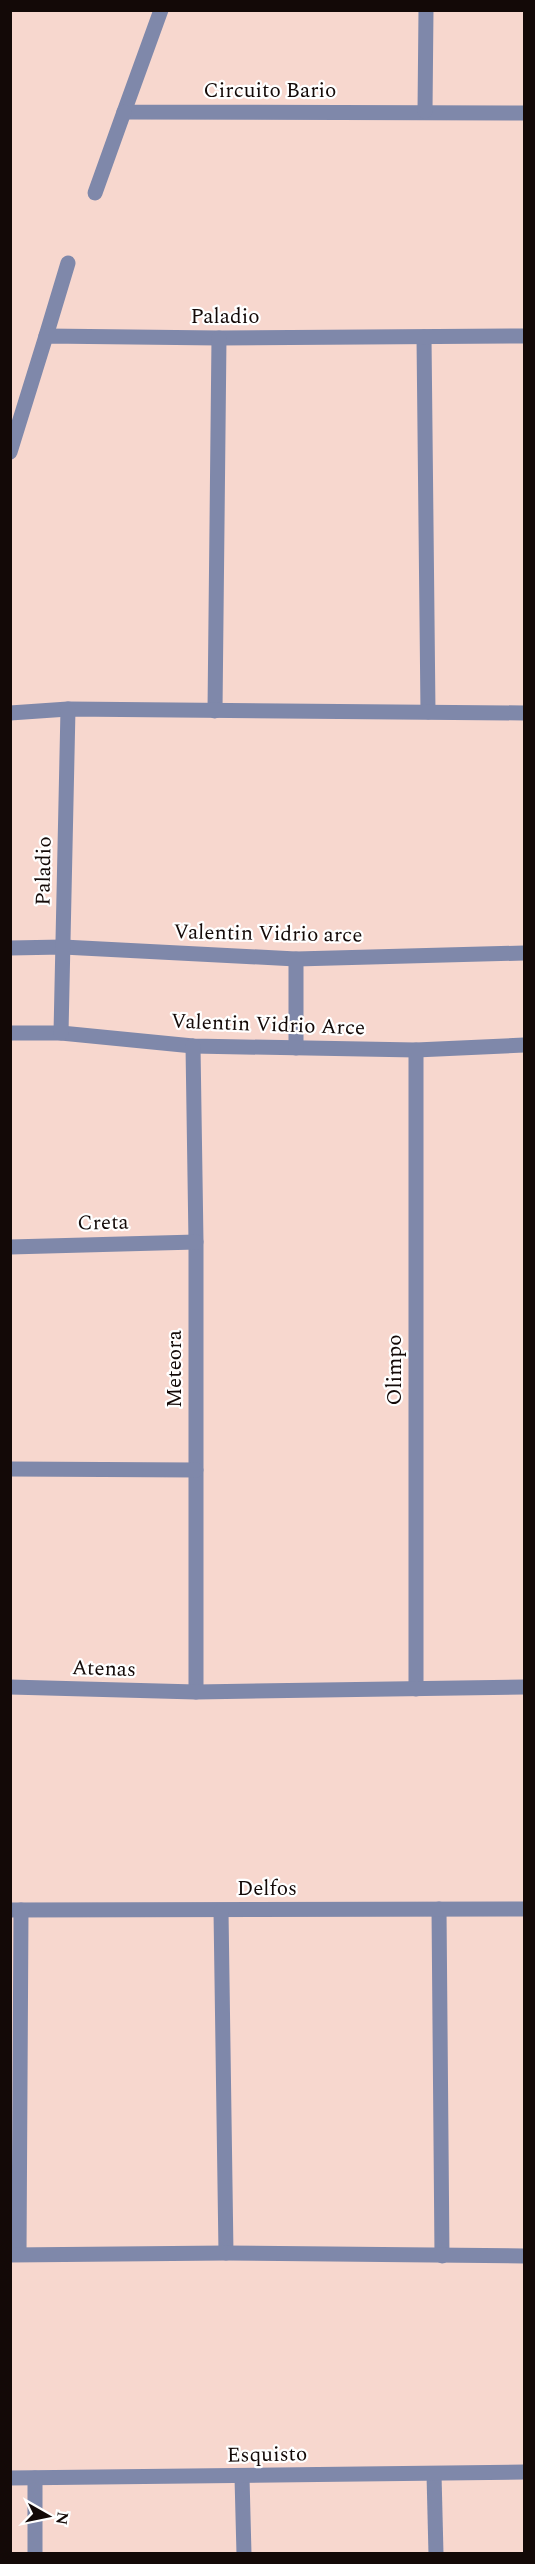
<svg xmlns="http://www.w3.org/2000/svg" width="535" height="2564" font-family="Spectral,serif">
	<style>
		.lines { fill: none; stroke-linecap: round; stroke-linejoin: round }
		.street { stroke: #7f88aa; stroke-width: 15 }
		.labels { text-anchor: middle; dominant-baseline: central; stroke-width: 4.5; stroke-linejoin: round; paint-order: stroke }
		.street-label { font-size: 21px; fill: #130907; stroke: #fff }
	</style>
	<rect width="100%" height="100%" fill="#f7d7ce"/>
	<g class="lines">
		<!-- street -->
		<g class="street">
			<path d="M161,10L124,112L524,113"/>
			<path d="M425,111L426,10"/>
			<path d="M95,193L124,112"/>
			<path d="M46,336L68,263"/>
			<path d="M424,337L428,712"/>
			<path d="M10,452L46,336L219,338L524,336"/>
			<path d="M215,711L219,338"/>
			<path d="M10,713L68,709L524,713"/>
			<path d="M10,948L63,947L296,959L524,953"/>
			<path d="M10,1033H61L193,1046L416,1050L524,1045"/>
			<path d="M61,1033L68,709"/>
			<path d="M193,1046L196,1242V1692"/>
			<path d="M296,1048V959"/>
			<path d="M416,1050V1689"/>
			<path d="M10,1247L196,1242"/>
			<path d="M10,1469L196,1470"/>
			<path d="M10,1687L196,1692L524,1687"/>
			<path d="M439,1909L442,2256"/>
			<path d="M10,1910L524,1909"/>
			<path d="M221,1911L226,2253"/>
			<path d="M19,2254L21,1910"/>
			<path d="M10,2255L226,2253L524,2256"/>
			<path d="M434,2474L436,2554"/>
			<path d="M242,2477L244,2554"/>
			<path d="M10,2478L524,2472"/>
			<path d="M35,2478V2554"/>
		</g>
	</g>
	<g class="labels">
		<!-- street labels -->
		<g class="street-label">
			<text x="270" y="91">Circuito Bario</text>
			<text x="225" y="317">Paladio</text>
			<text transform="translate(44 871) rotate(-89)">Paladio</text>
			<text transform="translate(268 934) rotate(1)">Valentin Vidrio arce</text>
			<text transform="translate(268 1025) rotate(2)">Valentin Vidrio Arce</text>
			<text transform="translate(103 1223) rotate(-1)">Creta</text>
			<text transform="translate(175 1369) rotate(-90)">Meteora</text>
			<text transform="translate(395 1370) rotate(-90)">Olimpo</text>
			<text transform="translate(104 1669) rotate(2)">Atenas</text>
			<text x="267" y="1889">Delfos</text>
			<text transform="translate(267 2455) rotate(-1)">Esquisto</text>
		</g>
	</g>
	<!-- border -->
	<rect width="535" height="2564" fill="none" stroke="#130907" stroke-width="24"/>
	<!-- north arrow -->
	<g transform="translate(48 2516) rotate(99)" stroke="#ffffff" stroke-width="4.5" paint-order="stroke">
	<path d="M0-4.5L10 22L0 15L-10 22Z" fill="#130907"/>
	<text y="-9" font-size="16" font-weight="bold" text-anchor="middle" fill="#130907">N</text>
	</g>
</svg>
